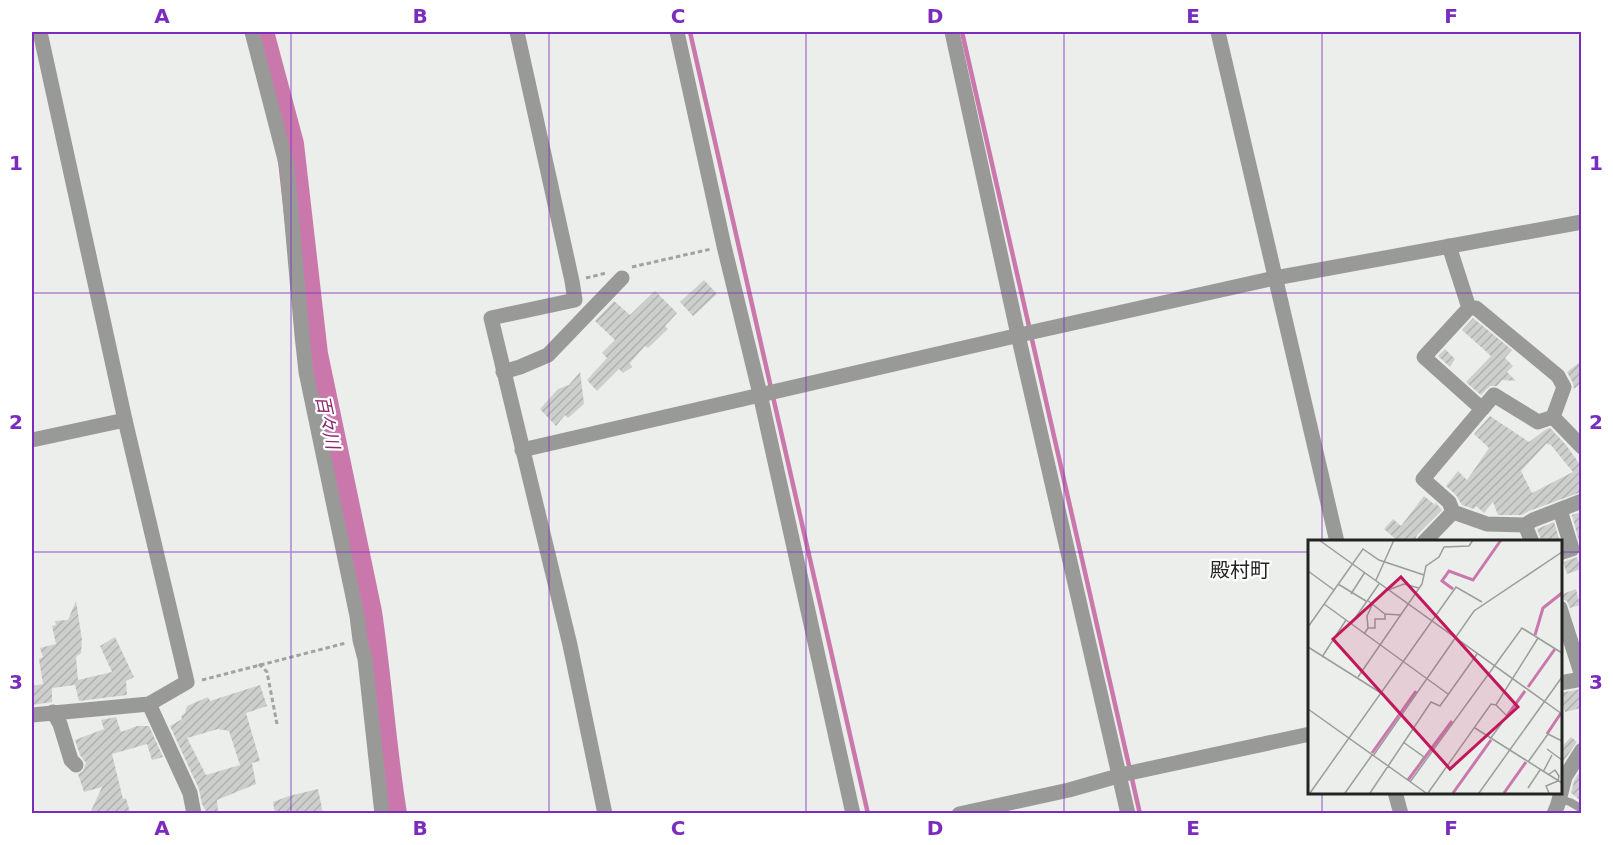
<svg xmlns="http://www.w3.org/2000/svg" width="1613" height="845" font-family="'DejaVu Sans','Noto Sans JP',sans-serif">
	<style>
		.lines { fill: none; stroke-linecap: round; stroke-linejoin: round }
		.stream { stroke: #ca78ac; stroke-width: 4.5 }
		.river { stroke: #ca78ac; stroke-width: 28 }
		.building { fill: url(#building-hatch); fill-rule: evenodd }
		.path { stroke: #a1a3a0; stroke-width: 3; stroke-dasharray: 4.5 3; stroke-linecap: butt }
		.service { stroke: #999a98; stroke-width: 8 }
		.minor { stroke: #999a98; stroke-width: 15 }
		.grid { fill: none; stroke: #7b2cbf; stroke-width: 1.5; stroke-opacity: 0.55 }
		.labels { text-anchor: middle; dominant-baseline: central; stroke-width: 4.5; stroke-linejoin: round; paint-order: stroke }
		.water-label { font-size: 18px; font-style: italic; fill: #8a296d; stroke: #fff }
		.quarter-label { font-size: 20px; fill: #232422; stroke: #fff }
		.inset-river { fill: none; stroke: #ca78ac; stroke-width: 3 }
		.inset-road { fill: none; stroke: #9b9d9a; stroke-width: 1.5 }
		.view { fill: #c2185b; fill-opacity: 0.15; stroke: #c2185b; stroke-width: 3 }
		.inset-edge { fill: none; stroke: #232422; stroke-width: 3 }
		.neatline { fill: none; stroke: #7b2cbf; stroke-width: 2 }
		.grid-label { font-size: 20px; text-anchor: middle; font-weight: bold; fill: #7b2cbf }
	</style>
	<defs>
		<pattern id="building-hatch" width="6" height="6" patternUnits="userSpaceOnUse" patternTransform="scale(1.5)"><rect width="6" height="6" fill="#cccfcb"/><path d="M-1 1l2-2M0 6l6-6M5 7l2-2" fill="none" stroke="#afb2ae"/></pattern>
	</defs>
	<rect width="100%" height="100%" fill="#ebeeea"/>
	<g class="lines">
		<!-- stream -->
		<g class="stream">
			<path d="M690,32L868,814"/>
			<path d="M962,32L1140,814"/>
		</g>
		<!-- river -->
		<path class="river" d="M260,32L290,144L314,354L368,612C378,679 382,746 393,814"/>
	</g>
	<!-- building -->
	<g class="building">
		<path d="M704,280L717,294L693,316L680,302Z"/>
		<path d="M655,291L677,313L665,326L668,329L648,348L645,346L630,363L632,367L623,373L619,369L597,391L587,380L607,358L602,353L615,340L595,321L614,301L630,315Z"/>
		<path d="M1473,318L1512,350L1505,358L1513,366L1507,372L1516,381L1502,380L1497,386H1490L1481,395L1466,382L1491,356L1462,330Z"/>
		<path d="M1445,349L1455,359L1450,367L1438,356Z"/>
		<path d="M1581,361V383L1574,389L1573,383L1567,372Z"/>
		<path d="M580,372L584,404L568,418L565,415L556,426L540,409L558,389L569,385Z"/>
		<path d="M1490,416L1529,442L1545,430L1550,428L1566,445L1581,466L1579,470L1581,476V492L1529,511L1522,515H1498L1493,502L1484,513L1476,506L1474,509L1462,505L1456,495L1446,486L1458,471L1467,480L1489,448L1474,434ZM1547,443L1548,445L1550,444L1573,472L1532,493L1521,471Z"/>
		<path d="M1424,496L1435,505V502L1442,510L1417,535L1414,542H1399L1384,529L1393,519L1401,526Z"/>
		<path d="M1581,512V549L1572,515Z"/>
		<path d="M1554,522L1560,542H1542L1537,529Z"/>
		<path d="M1577,557L1581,569L1567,574L1563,562Z"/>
		<path d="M1576,589L1580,605L1570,608L1567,601L1560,598V595Z"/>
		<path d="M76,601L82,640L81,653L76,657L78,680L112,672L100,646L115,637L134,677L126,681L127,695L79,701L75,685L52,688V702L32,705V686L43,684L39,659L43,657L40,648L56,644L52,626L56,625L55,621L68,620Z"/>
		<path d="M260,685L267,706L246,713L260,761L252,763L256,784L217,800L218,811L207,813L202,804L199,789L170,726L182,719L181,716L185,713L187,706L208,697L210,701ZM218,729L229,731L240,765L206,775L187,738Z"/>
		<path d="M1581,689V708L1565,712L1560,693Z"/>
		<path d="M116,717L121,732L137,726H149L163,757L152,760L147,744L112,754L123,799L126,798L130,813H90L102,787L84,792L78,774L83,771L86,763L80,755L75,740L104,729L101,720Z"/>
		<path d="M1571,737L1577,742L1560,766V749Z"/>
		<path d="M1581,769V801L1571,793L1574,781Z"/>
		<path d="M318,789L323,813H275L273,802L289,796Z"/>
	</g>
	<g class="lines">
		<!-- path -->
		<g class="path">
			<path d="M632,267L711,249"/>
			<path d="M586,278L606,273"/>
			<path d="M259,664L267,672L277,724"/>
			<path d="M202,680L346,643"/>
		</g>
		<!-- service -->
		<path class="service" d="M1559,799L1570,802L1582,809"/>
		<!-- minor -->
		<g class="minor">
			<path d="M252,32L287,167L302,335L306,372L357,616L360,640L365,659L382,814"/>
			<path d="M517,32L572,281L575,300L491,318L570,645L605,814"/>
			<path d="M677,32L724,246L760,394L853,814"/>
			<path d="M952,32L1018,335L1128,814"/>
			<path d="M1218,32L1337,542"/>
			<path d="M1449,246L1469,308L1424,357L1482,409L1423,479L1449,502L1453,512"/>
			<path d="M1469,308H1476L1558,376L1564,387L1553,417L1582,447"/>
			<path d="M503,372L520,367L548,355L622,278"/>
			<path d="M1482,409L1494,395L1538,422L1553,417"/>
			<path d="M32,440L125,420"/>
			<path d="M522,450L1037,331L1275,278L1582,222"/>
			<path d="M1560,510L1572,549L1560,553"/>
			<path d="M1525,525L1532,542"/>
			<path d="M1424,542L1453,512L1487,524L1525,525L1533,520L1582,501"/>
			<path d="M1560,608L1582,676"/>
			<path d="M1560,683L1582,679"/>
			<path d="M149,704L190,793L194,814"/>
			<path d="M53,712L60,724L71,760L76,765"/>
			<path d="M32,715L149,704L187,682L125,420L40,32"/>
			<path d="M1395,792L1401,814"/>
			<path d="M959,814L1069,790L1125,774L1310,734"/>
			<path d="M1554,814L1558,804L1565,777L1582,750"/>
		</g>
	</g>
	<!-- grid -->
	<path class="grid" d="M291,32V814M549,32V814M806,32V814M1064,32V814M1322,32V542M32,293H1582M32,552H1310M1560,552H1582M1322,792V814"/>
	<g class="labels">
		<!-- water labels -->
		<g class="water-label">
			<text transform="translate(328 422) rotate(78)">百々川</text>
		</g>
		<!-- quarter labels -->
		<g class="quarter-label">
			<text x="1240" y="570">殿村町</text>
		</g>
	</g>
	<!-- overview -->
	<g transform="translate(1308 540)">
		<rect width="254" height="254" fill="#ebeeea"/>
		<path class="inset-river" d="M145,49L134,41L141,31L165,40L193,0M227,95L235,68L254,53M220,147L247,109M199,176L217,151M239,194L253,173M64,213L108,151M100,240L144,181M145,253L183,200M196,253L218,222"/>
		<path class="inset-road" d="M11,0L254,174M0,31L26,50M68,40L86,0M30,44L58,61M80,50L96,44L111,48M43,54L57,32M59,60L77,74L93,75M16,64L140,154M43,84L71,44M0,87L55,9L71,20L116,35M60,88L59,76L65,63M56,94L60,88H67V79H77V74M0,107L73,153M14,117L38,80M50,137L114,44L118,26L131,17L136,7L161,6L165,0M0,169L118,253M167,188L254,243M182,199L199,176L188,165M95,202L116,217L113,221M239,209L254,220M65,216L166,71L254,12M220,222L240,194L254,201M235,232L244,215M240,235L247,230L251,236L250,241L238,246L241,253M102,242L214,88L254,113M220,248L232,230M2,253L148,47L174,62M37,253L64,215M62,253L123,162L132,166L169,114M120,253L183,164L188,165L230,98M171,253L254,137"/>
		<path class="view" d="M93,37L210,167L142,229L25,99Z"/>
		<rect width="254" height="254" class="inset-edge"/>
	</g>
	<!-- border -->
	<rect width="1613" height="845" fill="none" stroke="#ffffff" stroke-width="66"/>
	<rect x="33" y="33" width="1547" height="779" class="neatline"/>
	<g class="grid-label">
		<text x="162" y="23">A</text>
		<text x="420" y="23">B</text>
		<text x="678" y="23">C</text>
		<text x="935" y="23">D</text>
		<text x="1193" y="23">E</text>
		<text x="1451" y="23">F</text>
		<text x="16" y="170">1</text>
		<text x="1596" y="170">1</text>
		<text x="16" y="429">2</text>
		<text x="1596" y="429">2</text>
		<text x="16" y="689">3</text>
		<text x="1596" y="689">3</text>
		<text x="162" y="835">A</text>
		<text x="420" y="835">B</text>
		<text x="678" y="835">C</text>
		<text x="935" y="835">D</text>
		<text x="1193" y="835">E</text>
		<text x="1451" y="835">F</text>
	</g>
</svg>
